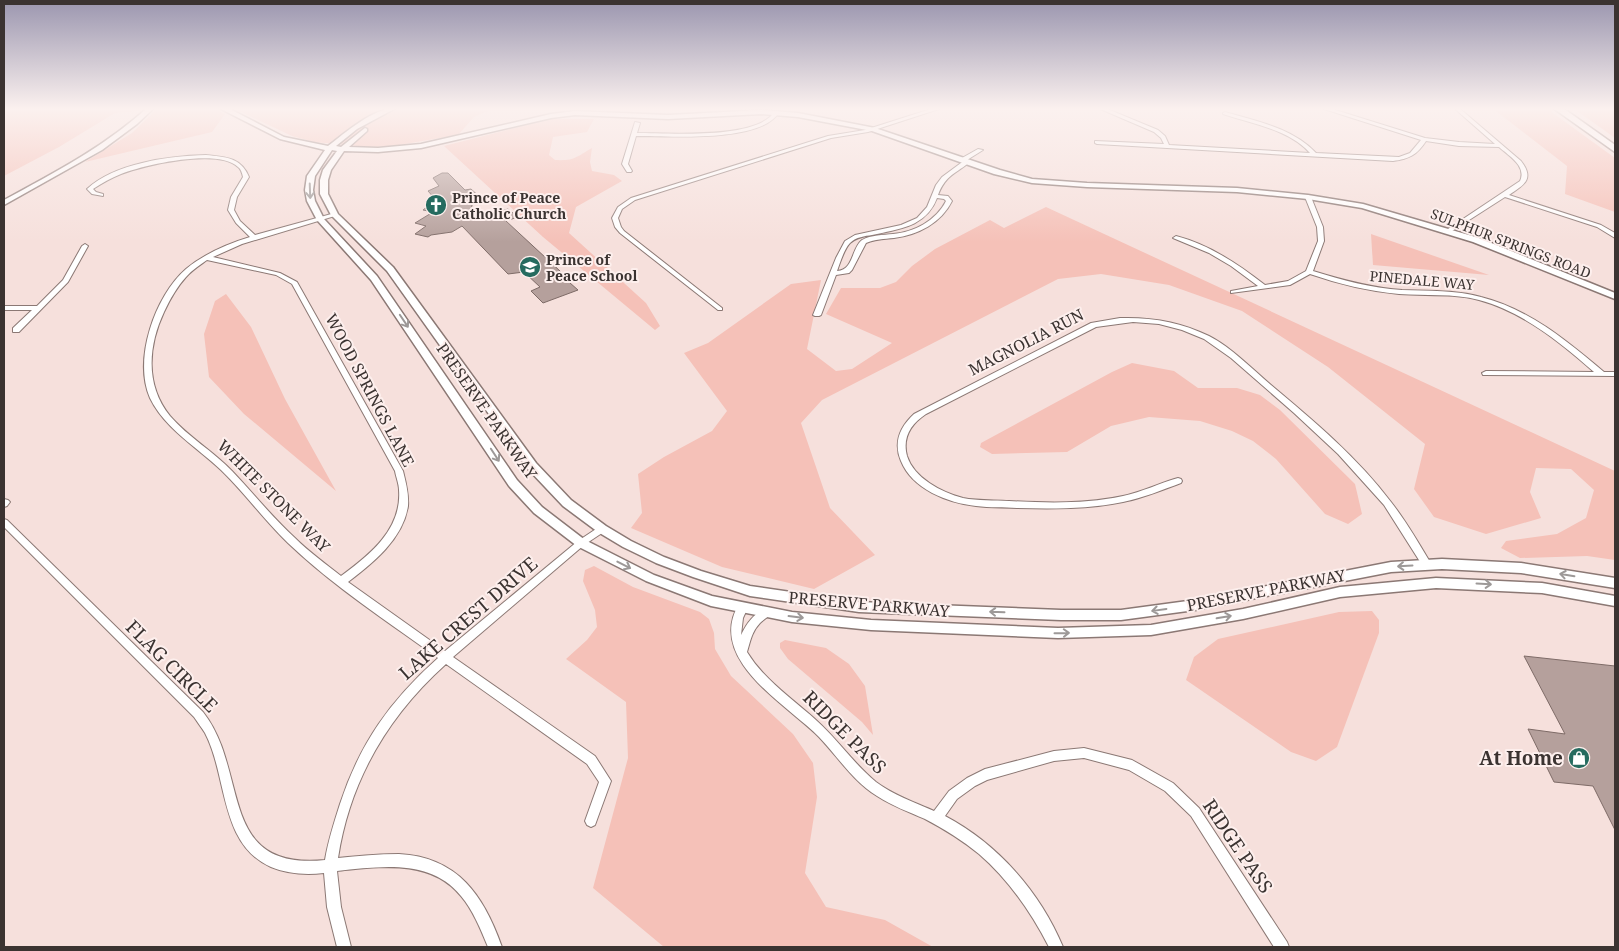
<svg xmlns="http://www.w3.org/2000/svg" width="1619" height="951" font-family="'Noto Serif',serif">
	<style>
		.green { fill: #f5c1b8 }
		.building { fill: #b5a09c; stroke: #7e6b67 }
		.lines { fill: none; stroke-linecap: round; stroke-linejoin: round }
		.street-casing { stroke: #8b7874; stroke-width: 2 }
		.secondary-casing { stroke: #8b7874; stroke-width: 3 }
		.highway-casing { stroke: #8b7874; stroke-width: 3 }
		.street { fill: #fff; fill-rule: evenodd }
		.secondary { fill: #fff; fill-rule: evenodd }
		.highway { fill: #fff; fill-rule: evenodd }
		.oneway { stroke: #9d9998 }
		.labels { text-anchor: middle; dominant-baseline: central; stroke-width: 4; stroke-linejoin: round; paint-order: stroke }
		.far-poi-label { font-size: 14px; font-weight: bold; fill: #3b3331; stroke: #fdefed; text-anchor: start }
		.far-street-label { font-size: 14px; fill: #3b3331; stroke: #fdefed }
		.street-label { font-size: 16px; fill: #3b3331; stroke: #fdefed }
		.near-street-label { font-size: 19px; fill: #3b3331; stroke: #fdefed }
		.near-poi-label { font-size: 19px; font-weight: bold; fill: #3b3331; stroke: #fdefed; text-anchor: end }
	</style>
	<rect width="100%" height="100%" fill="#f6e0dc"/>
	<!-- green -->
	<g class="green">
		<path d="M4,108H146L145,110L115,113L59,147L4,176Z"/>
		<path d="M158,108H214L225,114L212,132L85,162L132,133Z"/>
		<path d="M233,108H495L474,117L458,135L393,146L369,147L314,142L292,136Z"/>
		<path d="M1492,108H1546L1615,158V212L1565,194L1567,166Z"/>
		<path d="M1573,108H1615V138Z"/>
		<path d="M550,119H594L587,132L553,137L549,155L555,160C575,161 576,157 592,148L590,162L592,171L614,175L622,181L576,207L569,233L646,303L660,326L655,330L543,237L444,146Z"/>
		<path d="M1046,207L1615,471V560L1587,556L1520,558L1501,548L1506,541L1557,534L1586,518L1594,490L1571,469L1536,468L1530,492L1541,518L1486,534L1434,517L1414,489L1425,444L1328,367L1242,311L1169,285L1101,274L1058,279L822,400L801,423L830,508L875,555L814,589L722,567L631,528L642,513L638,474L664,457L712,431L727,411L684,353L708,343L791,284L821,280L807,349L836,371L852,369L892,343L826,314L841,288H880L896,282L912,266L935,249L990,220L1004,228Z"/>
		<path d="M1371,234L1489,275L1373,265Z"/>
		<path d="M226,294L251,327L285,399L336,491L244,414L209,377L204,334L215,301Z"/>
		<path d="M1132,363L1174,371L1198,388H1237L1260,395L1280,410L1355,484L1362,514L1348,524L1325,514L1276,459L1253,441L1232,431L1200,421L1149,417L1111,426L1067,452L992,454L980,447L981,443L1112,372Z"/>
		<path d="M594,566L633,587L700,612L709,619L714,633L715,649L731,676L793,734L813,763L817,797L805,873L826,907L885,920L933,947H664L593,888L628,758L626,702L566,659L587,640L597,627L595,610L583,581L585,570Z"/>
		<path d="M1372,611L1379,620V633L1337,747L1316,761L1291,752L1186,680L1194,657L1218,639L1339,612Z"/>
		<path d="M785,640L826,648L849,664L865,686L873,735L862,722L788,659L780,648V643Z"/>
	</g>
	<!-- building -->
	<g class="building">
		<path d="M442,173H448L465,190L471,189L482,199L471,206L483,216L508,209L518,217L506,221L560,271L563,274L561,275L578,290L543,303L531,291L540,287L524,272L508,274L462,226L452,232L431,235L428,237L415,234L426,226L415,223L433,212L423,210L436,200L428,191L439,186L433,178Z"/>
		<path d="M1524,656L1615,666V830L1593,786L1554,782L1528,729L1565,734Z"/>
	</g>
	<g class="lines">
		<!-- street casing -->
		<g class="street-casing">
			<g id="street">
				<path d="M934,108H942L868,132L831,138L635,200L622,209L618,218L621,227L624,231L722,308V310H718L620,233L615,227L612,218L618,207L631,198L828,136L865,130Z"/>
				<path d="M1098,108H1105L1158,130L1165,136L1169,145L1310,153C1289,129 1252,124 1223,114V113L1225,112C1256,121 1293,128 1316,153L1399,157L1410,153L1421,140L1321,108H1329L1425,138L1459,142L1495,144L1454,108H1459L1521,161C1535,179 1524,185 1509,195L1601,225L1615,233V238L1597,227L1505,197L1452,231H1448V229L1520,181C1527,166 1509,156 1499,147L1459,146L1426,141C1417,155 1409,159 1393,161L1097,144L1095,143V141L1164,144L1161,138L1154,132Z"/>
				<path d="M775,111L779,112C762,143 668,136 636,136L628,164L632,171L631,172H627L622,164L635,122L640,123L637,133C668,133 758,140 775,111Z"/>
				<path d="M978,149L983,150L967,160L971,161C956,174 946,174 938,195L948,196L952,201C941,223 918,235 894,238C884,239 875,239 866,243L852,270L849,273L836,275L821,315L819,316H815L813,315L836,258L845,241L855,235L901,225L917,218L927,207L936,185L942,177L965,160H962V158ZM937,198L944,199L946,201C936,221 914,232 893,234C883,235 871,235 862,240C851,249 854,270 837,271C840,263 844,249 850,243C856,237 865,236 872,235C899,229 926,227 937,198Z"/>
				<path d="M206,155C225,157 241,157 249,177L237,197L234,210L240,221L255,235L335,213L338,215L242,244L213,257L280,273L297,282L403,471C406,483 409,494 408,506C403,539 373,563 348,582L445,651L578,541L599,527H605L607,529L605,531L584,545L453,657L595,756L611,781L595,825L591,827L587,825L585,821L599,782L587,764L446,664C388,716 350,780 338,858C358,856 379,854 399,854C458,857 484,896 502,947H488C481,930 473,910 461,896C430,858 380,867 337,871L341,907L351,947H337L327,907L324,873C306,875 288,874 271,867C219,844 228,777 205,733C202,728 198,723 194,717L4,527V519L7,520L203,712C250,771 216,871 325,860C328,841 334,823 340,804C360,743 390,701 438,658C387,621 333,586 288,543C264,520 245,493 221,470C197,447 165,429 150,398C133,359 155,296 186,269C204,254 227,244 250,237L236,223L228,210L231,197L243,177C242,173 241,169 238,167C218,148 144,165 121,174C111,178 102,183 93,189L96,192L103,194V196L92,194L87,189C115,163 169,156 206,155ZM207,260L276,275L292,284L395,471C396,477 399,484 399,490C402,529 370,555 341,576C326,564 309,552 295,538C272,517 253,493 232,471C213,451 188,437 170,416C145,385 148,346 164,312C170,299 177,287 186,277C192,270 200,265 207,260Z"/>
				<path d="M1308,195L1311,197L1323,227L1324,241L1313,271C1342,280 1371,288 1402,290C1428,291 1456,290 1481,297C1529,309 1567,341 1604,372H1615V376L1483,375L1482,373L1486,371L1594,372C1560,342 1523,312 1479,300C1453,293 1425,296 1399,294C1368,291 1339,284 1310,274L1290,285L1231,293V291L1258,286L1231,266L1209,253L1173,238L1176,236C1210,245 1238,264 1265,285L1288,281L1306,271L1318,241L1317,227L1305,197Z"/>
				<path d="M85,244L88,246L68,282L19,332H13V328L32,310H4V306H37L63,280L82,246Z"/>
				<path d="M1120,318C1151,317 1181,322 1209,336C1232,348 1251,368 1271,385C1314,421 1357,457 1391,502C1406,521 1418,542 1430,562L1432,565L1430,568H1424L1384,505L1338,454L1294,413L1231,358L1204,339L1182,330L1159,324L1133,322L1096,327L926,414C911,424 902,437 907,456C914,478 941,492 963,498C978,501 994,500 1009,501C1047,503 1086,504 1123,496C1142,492 1160,483 1178,478L1181,479L1182,481L1181,483C1162,490 1143,498 1123,502C1089,509 1053,509 1017,508C1004,507 990,508 976,506C948,503 912,489 901,461C893,442 900,427 914,414L1091,323Z"/>
				<path d="M4,499L8,500L10,502L7,506L4,507Z"/>
				<path d="M743,603L747,604L748,607L743,618L741,635C747,623 754,613 767,608L771,609L772,612C769,617 764,619 760,623C752,631 750,642 747,652C764,680 793,699 817,721C838,740 854,764 876,782C893,795 914,802 934,811L949,791L967,778L985,769L1054,751L1084,748L1132,760L1173,783L1199,808L1287,942L1289,947H1274L1191,816L1165,791L1129,770L1084,758L1054,761L987,780L975,786L957,799L945,816C998,844 1040,892 1063,947H1049C1031,912 1009,880 979,854C962,840 944,829 925,819C909,812 892,806 877,796C853,781 838,757 819,737C786,704 706,659 739,604Z"/>
			</g>
		</g>
		<!-- secondary casing -->
		<g class="secondary-casing">
			<g id="secondary">
				<path d="M147,108H154L137,124L102,150L4,205V200C54,173 104,147 147,108Z"/>
				<path d="M219,108H228L284,137L328,146C345,133 373,108 396,108L357,129L336,146L341,147L365,128L367,129V131L349,147L378,148L421,144L551,114L575,111L668,115L761,110L798,113L875,128L1000,170L1032,179L1087,183L1237,188L1308,195L1363,204L1479,238L1615,293V299L1473,242L1362,208L1308,199L1237,192L1087,187L1032,183L994,174L872,131L798,117L761,114L668,119L575,115L551,118L421,148L378,152L344,151L331,170L328,180V194L338,214L393,267L536,463L571,500L606,526L631,541L664,557L701,571L750,586L859,602L1061,610H1121L1195,600L1391,562L1442,559L1521,563L1615,578V588L1521,573L1442,569L1391,572L1195,610L1121,620H1061L859,612L750,596L693,577L656,563L623,547L598,532L563,506L528,469L387,271L331,215L320,194V180L323,170L337,151L332,150L315,176L313,190L315,201L324,219L377,276L517,480L542,507L585,540L654,575L712,596L792,612L871,620L1058,628L1151,625L1243,609L1340,587L1436,578L1542,583L1615,596V606L1542,593L1436,588L1340,597L1243,619L1151,635L1058,638L871,630L792,622L711,606L646,581L577,546L534,513L509,486L371,280L317,220L307,201L305,190L307,176L325,150L280,139Z"/>
			</g>
		</g>
		<!-- highway casing -->
		<g class="highway-casing">
			<path id="highway" d="M1553,108H1563L1615,145V152Z"/>
		</g>
		<!-- street -->
		<use href="#street" class="street"/>
		<!-- secondary -->
		<use href="#secondary" class="secondary"/>
		<!-- highway -->
		<use href="#highway" class="highway"/>
	</g>
	<!-- one-way arrows -->
	<defs><path id="oneway-shaft" d="M-6 0H5M1.5-3L5.5 0L1.5 3" fill="none" stroke-width="1.6" stroke-linecap="round" stroke-linejoin="round" transform="scale(1.25)"/></defs>
	<g class="oneway">
		<use href="#oneway-shaft" transform="translate(310 191) rotate(88)"/>
		<use href="#oneway-shaft" transform="translate(404 321) rotate(56)"/>
		<use href="#oneway-shaft" transform="translate(495 455) rotate(57)"/>
		<use href="#oneway-shaft" transform="translate(624 565) rotate(27)"/>
		<use href="#oneway-shaft" transform="translate(1405 566) rotate(177)"/>
		<use href="#oneway-shaft" transform="translate(1567 575) rotate(-171)"/>
		<use href="#oneway-shaft" transform="translate(1484 584) rotate(3)"/>
		<use href="#oneway-shaft" transform="translate(1159 610) rotate(172)"/>
		<use href="#oneway-shaft" transform="translate(997 612) rotate(-178)"/>
		<use href="#oneway-shaft" transform="translate(796 617) rotate(7)"/>
		<use href="#oneway-shaft" transform="translate(1224 617) rotate(-10)"/>
		<use href="#oneway-shaft" transform="translate(1062 633) rotate(-1)"/>
	</g>
	<!-- sky -->
	<linearGradient id="sky" x2="0" y2="1"><stop stop-color="#9b96af"/><stop offset="0.45" stop-color="#fbf1ef"/><stop offset="1" stop-color="#fbf1ef" stop-opacity="0"/></linearGradient>
	<rect width="1619" height="242" fill="url(#sky)"/>
	<!-- icons -->
	<defs>
		<g id="church-disc" transform="scale(1.125)"><circle r="9.5" fill="#256b5f" stroke="#fdefed"/><path d="M-1.2-6h2.4v3.5h3.3v2.4h-3.3V6h-2.4V-.1h-3.3v-2.4h3.3Z" fill="#fff"/></g>
		<g id="school-disc" transform="scale(1.125)"><circle r="9.5" fill="#256b5f" stroke="#fdefed"/><path d="M0-5L7-2L0 1L-7-2ZM-4 1L0 2.5L4 1V4Q0 6-4 4Z" fill="#fff"/></g>
		<g id="shop-disc" transform="scale(1.125)"><circle r="9.5" fill="#256b5f" stroke="#fdefed"/><path d="M-5-2.5h2.3a2.7 3.5 0 0 1 5.4 0H5L5.5 6h-11ZM-1.5-2.5h3a1.5 2.3 0 0 0-3 0Z" fill="#fff"/></g>
	</defs>
	<g fill-rule="evenodd">
		<use href="#church-disc" x="436" y="205"/>
		<use href="#school-disc" x="530" y="267"/>
		<use href="#shop-disc" x="1579" y="758"/>
	</g>
	<g class="labels">
		<!-- far-poi labels -->
		<g class="far-poi-label">
			<text x="452" y="197">Prince of Peace<tspan x="452" dy="16">Catholic Church</tspan></text>
			<text x="546" y="259">Prince of<tspan x="546" dy="16">Peace School</tspan></text>
		</g>
		<!-- far-street labels -->
		<g class="far-street-label">
			<text transform="translate(1511 243) rotate(21)">SULPHUR SPRINGS ROAD</text>
			<text transform="translate(1422 280) rotate(5)">PINEDALE WAY</text>
		</g>
		<!-- street labels -->
		<g class="street-label">
			<text transform="translate(1026 342) rotate(-27)">MAGNOLIA RUN</text>
			<text transform="translate(370 390) rotate(62)">WOOD SPRINGS LANE</text>
			<text transform="translate(487 411) rotate(55)">PRESERVE PARKWAY</text>
			<text transform="translate(274 496) rotate(45)">WHITE STONE WAY</text>
			<text transform="translate(1266 590) rotate(-11)">PRESERVE PARKWAY</text>
			<text transform="translate(869 604) rotate(5)">PRESERVE PARKWAY</text>
		</g>
		<!-- near-street labels -->
		<g class="near-street-label">
			<text transform="translate(468 618) rotate(-41)">LAKE CREST DRIVE</text>
			<text transform="translate(172 666) rotate(45)">FLAG CIRCLE</text>
			<text transform="translate(845 732) rotate(45)">RIDGE PASS</text>
			<text transform="translate(1238 846) rotate(56)">RIDGE PASS</text>
		</g>
		<!-- near-poi labels -->
		<g class="near-poi-label">
			<text x="1563" y="758">At Home</text>
		</g>
	</g>
	<!-- border -->
	<rect width="1619" height="951" fill="none" stroke="#3b3331" stroke-width="10"/>
</svg>
